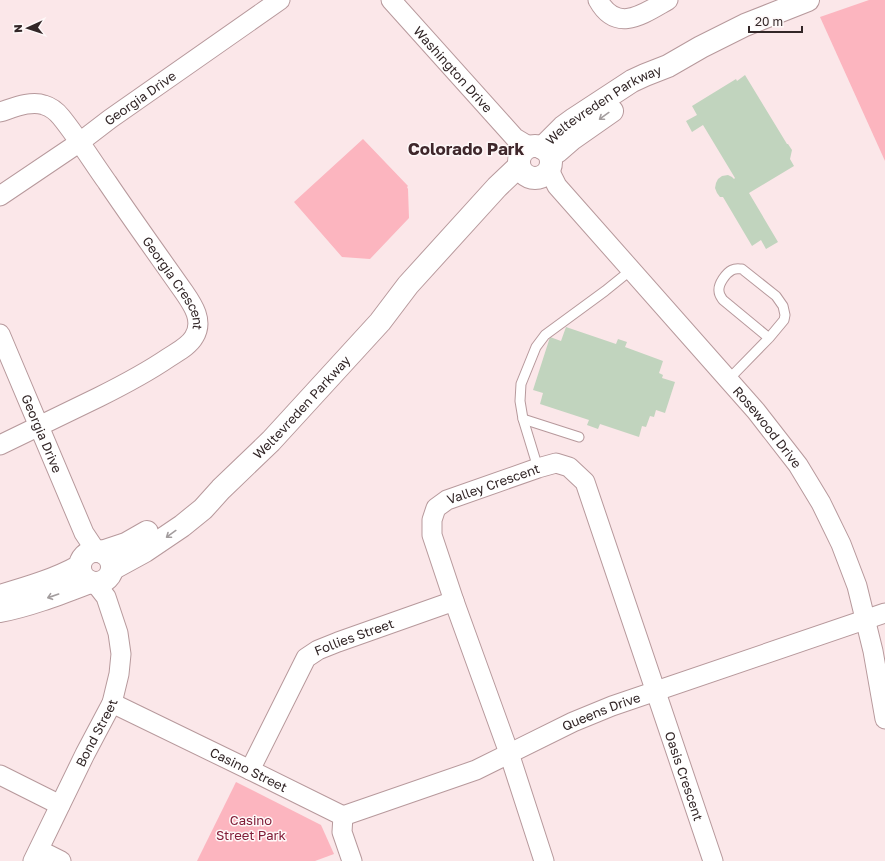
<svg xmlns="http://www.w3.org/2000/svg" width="885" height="861" font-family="'Golos Text',sans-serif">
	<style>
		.green { fill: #fcb5bf }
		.building { fill: #c1d4be }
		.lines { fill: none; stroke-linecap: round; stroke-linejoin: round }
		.lane-casing { stroke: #b7999c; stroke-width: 11 }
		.street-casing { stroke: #b7999c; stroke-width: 21 }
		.secondary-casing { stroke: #b7999c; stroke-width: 24 }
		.lane { stroke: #fff; stroke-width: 9 }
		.street { stroke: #fff; stroke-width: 19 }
		.secondary { stroke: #fff; stroke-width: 22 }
		.oneway { stroke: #a39d9e }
		.labels { text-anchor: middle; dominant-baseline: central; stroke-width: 3; stroke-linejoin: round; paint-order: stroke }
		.street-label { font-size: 13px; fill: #322627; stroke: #fef8f8 }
		.park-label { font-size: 13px; fill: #811d38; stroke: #fef8f8 }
		.district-label { font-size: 17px; font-weight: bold; fill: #3f272b; stroke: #fef8f8 }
	</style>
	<rect width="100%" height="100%" fill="#fbe7e9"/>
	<!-- green -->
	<g class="green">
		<path d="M869,0H885V161L820,17Z"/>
		<path d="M363,139L408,186L407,187L408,189L409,218L370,259L342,257L294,202Z"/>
		<path d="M236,782L321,825L334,854L315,861H197Z"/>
	</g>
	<!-- building -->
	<g class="building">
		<path d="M745,75L787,144H788L792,150L790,159L794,166L749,193L778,242L766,249L761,240L752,246L723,197H720L717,193L715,188L716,183L718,179L722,176L728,175L732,177L734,179L735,178L703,125L692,132L686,121L697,115L692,106L736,79L737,81Z"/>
		<path d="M566,327L616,344L618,339L627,342L625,347L663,361L659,373L663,375L662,378L675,382L665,413L656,410L654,417L650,416L646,427L642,426L639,437L600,424L598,429L587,425L589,420L540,404L543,393L533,390L550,337L561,341Z"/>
	</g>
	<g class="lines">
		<!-- lane casing -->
		<g class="lane-casing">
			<g id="lane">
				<path d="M728,380L769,338L784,320L785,315L783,306L776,296L742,269C739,269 736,268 732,270C726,273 718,284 719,291C719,295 721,297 723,300L769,338"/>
				<path d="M523,419L579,437"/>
				<path d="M538,468L523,419L520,401L521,384L536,347L545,335L605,291L631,270"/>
			</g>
		</g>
		<!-- street casing -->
		<g class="street-casing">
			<g id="street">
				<path id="s1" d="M391,0L515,138L530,147"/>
				<path d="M598,0C617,34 643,14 668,0"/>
				<path id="s2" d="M0,112C13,108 31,100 44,105C51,107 57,112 61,117C78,138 92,161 107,182C132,219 158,255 184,292C193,305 204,321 194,337C189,346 177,352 168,358C146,373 123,385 99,397C66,413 33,429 0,445"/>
				<path id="s3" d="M549,170L557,186L756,411L798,465L821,503L841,544L857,586L873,651L885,719"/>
				<path id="s4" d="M0,196L80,142L110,119L280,0"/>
				<path id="s5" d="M0,334L84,533L96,551"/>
				<path id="s6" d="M112,703L250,770L343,816"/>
				<path id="s7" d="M250,770L306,658L318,650L338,642L454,601"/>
				<path d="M0,775L60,805"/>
				<path id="s8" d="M343,816L476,770L573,722L612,706L885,613"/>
				<path d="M343,816L342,832L352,861"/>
				<path d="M39,850L61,861"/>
				<path id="s9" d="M33,861L85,754L112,703L119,674L121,654L118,633L106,597L95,583"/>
				<path id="s10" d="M544,861L509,753L454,601L432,535V520L436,508L447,500L538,468L556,463L569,467L585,482L713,861"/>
			</g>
		</g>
		<!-- secondary casing -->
		<g class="secondary-casing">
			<g id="secondary">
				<circle cx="535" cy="162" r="16"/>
				<path id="s11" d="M542,148L563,127L574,119L632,81L645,75L668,66L701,47L745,25L808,0"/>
				<path d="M557,152L572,139L612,111"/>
				<circle cx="96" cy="567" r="16"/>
				<path d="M102,552L126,544L147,532"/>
				<path id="s12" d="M112,569L145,551L182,526L203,509L221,489L271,441L380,322L408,285L497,187L519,166"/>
				<path d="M0,596C27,588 55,580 80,566"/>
				<path d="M0,611C31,605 61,593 90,582"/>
			</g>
		</g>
		<!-- lane -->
		<use href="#lane" class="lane"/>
		<!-- street -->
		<use href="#street" class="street"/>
		<!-- secondary -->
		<use href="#secondary" class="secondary"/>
	</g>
	<!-- one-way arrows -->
	<defs><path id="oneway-shaft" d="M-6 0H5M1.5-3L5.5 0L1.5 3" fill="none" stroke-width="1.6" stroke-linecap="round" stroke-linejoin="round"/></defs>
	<g class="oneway">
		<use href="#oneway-shaft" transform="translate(604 116) rotate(144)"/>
		<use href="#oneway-shaft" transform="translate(171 534) rotate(144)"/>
		<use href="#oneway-shaft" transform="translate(53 596) rotate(161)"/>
	</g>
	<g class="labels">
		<!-- street labels -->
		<g class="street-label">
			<text stroke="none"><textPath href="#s1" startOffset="93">Washington Drive</textPath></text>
			<text stroke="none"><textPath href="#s4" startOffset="171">Georgia Drive</textPath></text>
			<text stroke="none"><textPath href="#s11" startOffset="76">Weltevreden Parkway</textPath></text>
			<text stroke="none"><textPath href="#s2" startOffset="268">Georgia Crescent</textPath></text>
			<text stroke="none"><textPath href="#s12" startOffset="251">Weltevreden Parkway</textPath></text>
			<text stroke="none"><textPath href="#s3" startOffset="338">Rosewood Drive</textPath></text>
			<text stroke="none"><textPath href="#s5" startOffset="108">Georgia Drive</textPath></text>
			<text stroke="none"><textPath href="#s10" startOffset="435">Valley Crescent</textPath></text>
			<text stroke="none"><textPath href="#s7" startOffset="178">Follies Street</textPath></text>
			<text stroke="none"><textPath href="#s8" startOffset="279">Queens Drive</textPath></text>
			<text stroke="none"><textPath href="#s9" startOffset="143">Bond Street</textPath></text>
			<text stroke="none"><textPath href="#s6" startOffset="152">Casino Street</textPath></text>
			<text stroke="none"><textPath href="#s10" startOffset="847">Oasis Crescent</textPath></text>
		</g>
		<!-- park labels -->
		<g class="park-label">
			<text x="251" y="820">Casino<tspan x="251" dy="15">Street Park</tspan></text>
		</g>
		<!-- district labels -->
		<g class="district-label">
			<text x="466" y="148">Colorado Park</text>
		</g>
	</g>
	<!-- north arrow -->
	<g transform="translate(28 28) rotate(267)" stroke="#fef8f8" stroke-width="3" paint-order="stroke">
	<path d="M0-3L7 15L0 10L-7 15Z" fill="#322627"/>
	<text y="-6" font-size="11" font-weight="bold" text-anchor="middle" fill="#322627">N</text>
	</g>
	<!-- scale -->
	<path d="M749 26v6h53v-6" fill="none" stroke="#322627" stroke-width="2"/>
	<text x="755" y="26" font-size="12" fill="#322627" stroke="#fef8f8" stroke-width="3" paint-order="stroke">20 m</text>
</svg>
